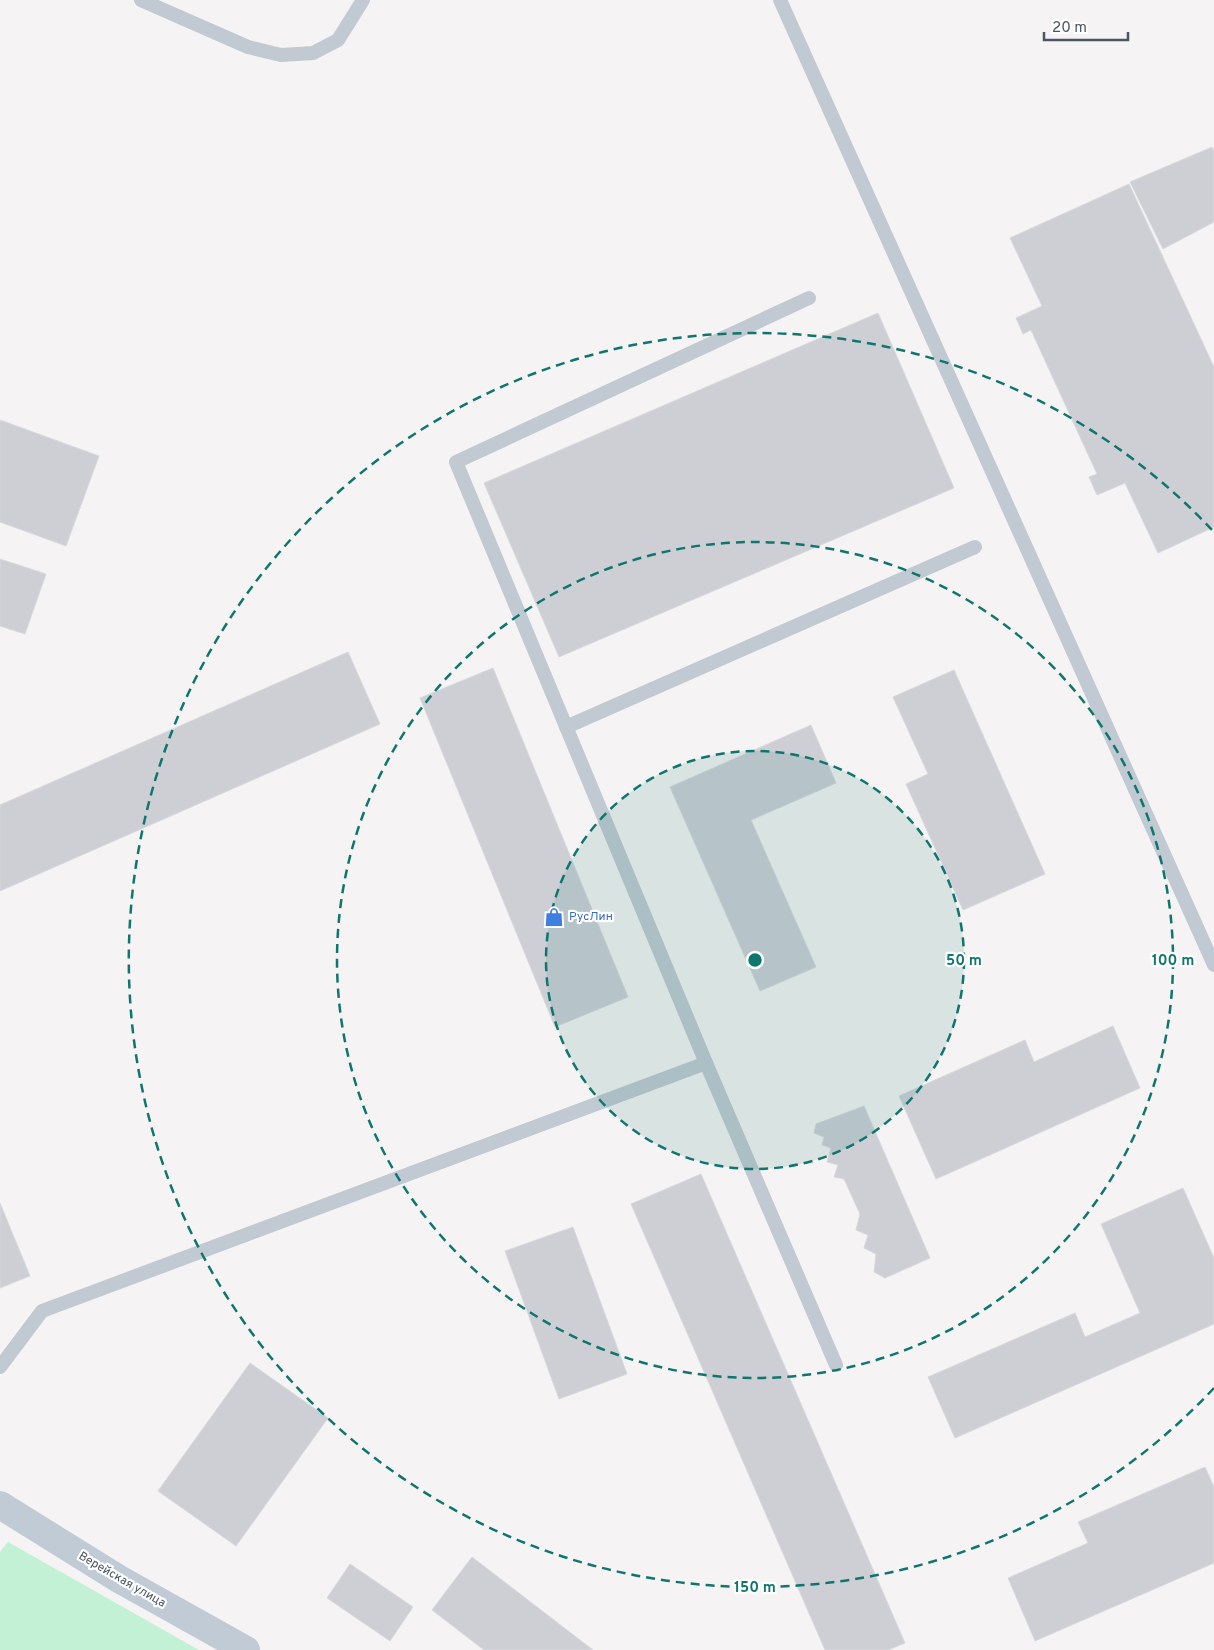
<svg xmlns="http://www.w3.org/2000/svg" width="1214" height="1650" font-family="Overpass,sans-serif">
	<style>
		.green { fill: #c3f1d5 }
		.building { fill: #cdcfd5; stroke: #d7d9de }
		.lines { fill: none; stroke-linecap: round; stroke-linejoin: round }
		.lane { stroke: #c1cad2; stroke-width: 14 }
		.secondary { stroke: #c1cbd6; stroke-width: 28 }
		.ring { fill: none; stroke: #0f766e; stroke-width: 2.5; stroke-dasharray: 9 6 }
		.labels { text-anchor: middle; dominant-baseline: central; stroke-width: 4.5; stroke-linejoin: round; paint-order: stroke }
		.shop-label { font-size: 12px; fill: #366cbe; stroke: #fff; text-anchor: start }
		.street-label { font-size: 12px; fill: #4a5661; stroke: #fff }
		.centre { fill: #0f766e; stroke: #fff; stroke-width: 2.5 }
		.ring-label { font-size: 15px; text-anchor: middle; font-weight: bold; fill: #0f766e; stroke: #fff; stroke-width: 4.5; stroke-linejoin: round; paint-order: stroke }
	</style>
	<rect width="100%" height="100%" fill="#f5f3f3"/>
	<!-- green -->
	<path class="green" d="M8,1542L199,1650H0V1552Z"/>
	<!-- building -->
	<g class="building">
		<path d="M1212,147L1214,151V222L1163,249L1130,182Z"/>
		<path d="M1129,184L1214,367V527L1158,553L1125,483L1097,495L1089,477L1097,474L1031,330L1023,334L1016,318L1042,306L1010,238Z"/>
		<path d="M878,313L954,488L559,657L484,483Z"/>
		<path d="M0,420L99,456L66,546L0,522Z"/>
		<path d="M0,559L46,574L25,634L0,626Z"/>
		<path d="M348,652L380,724L0,891V805Z"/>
		<path d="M493,668L628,997L555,1027L420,698Z"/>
		<path d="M954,670L1045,874L963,910L906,784L928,774L893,697Z"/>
		<path d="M811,725L836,783L751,820L816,967L760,991L670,787Z"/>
		<path d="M1113,1026L1140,1088L936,1179L899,1096L1025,1040L1034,1062Z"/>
		<path d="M864,1106L930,1258L885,1278L874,1272L876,1254L864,1248L868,1235L856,1230L860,1214L844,1179L834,1177L838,1165L827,1162L831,1148L822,1145L824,1137L814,1133L816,1124Z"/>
		<path d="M701,1174L905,1643L888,1650H825L631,1204Z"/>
		<path d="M1183,1188L1214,1258V1324L955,1438L928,1377L1075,1313L1085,1337L1140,1313L1101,1224Z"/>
		<path d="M0,1203L30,1276L0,1288Z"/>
		<path d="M573,1227L627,1374L559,1399L505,1251Z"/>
		<path d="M250,1363L328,1418L236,1546L158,1491Z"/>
		<path d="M1205,1467L1214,1487V1563L1035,1641L1008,1578L1088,1543L1078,1522Z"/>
		<path d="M472,1557L593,1650H484L432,1610Z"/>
		<path d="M350,1564L413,1607L390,1641L327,1598Z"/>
	</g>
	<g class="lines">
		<!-- lane -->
		<g class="lane">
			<path d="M141,0L248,47L281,55L313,53L338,40L363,0"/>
			<path d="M780,0L1214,965"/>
			<path d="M566,727L975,547"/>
			<path d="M706,1063L836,1365"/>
			<path d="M0,1367L42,1311L706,1063L456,462L809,298"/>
		</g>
		<!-- secondary -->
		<path class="secondary" d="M0,1505L119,1579L246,1650"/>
	</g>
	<!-- distance rings -->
	<circle cx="755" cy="960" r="209" fill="#0f766e" fill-opacity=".12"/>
	<g class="ring">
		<circle cx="755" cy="960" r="209"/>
		<circle cx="755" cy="960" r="418"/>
		<path d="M1214 1388A627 627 0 1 1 1214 532"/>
	</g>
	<!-- icons -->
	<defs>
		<g id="shop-bare" transform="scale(1.5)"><path d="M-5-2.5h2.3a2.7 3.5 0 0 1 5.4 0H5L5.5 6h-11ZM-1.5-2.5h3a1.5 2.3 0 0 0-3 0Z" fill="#3f7fe0" stroke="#fff" stroke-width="2.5" paint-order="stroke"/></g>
	</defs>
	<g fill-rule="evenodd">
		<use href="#shop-bare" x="554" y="917"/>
	</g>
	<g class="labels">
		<!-- shop labels -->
		<g class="shop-label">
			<text x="569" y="917">РусЛин</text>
		</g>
		<!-- street labels -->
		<g class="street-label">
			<text transform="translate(122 1580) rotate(30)">Верейская улица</text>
		</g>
	</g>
	<circle cx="755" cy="960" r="8" class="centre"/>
	<g class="ring-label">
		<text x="964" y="965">50 m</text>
		<text x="1173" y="965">100 m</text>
		<text x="755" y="1592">150 m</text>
	</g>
	<!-- scale -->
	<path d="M1044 32v8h84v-8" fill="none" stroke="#4a5661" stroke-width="2.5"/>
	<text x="1052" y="32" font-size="15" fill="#4a5661" stroke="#ffffff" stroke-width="4" paint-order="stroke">20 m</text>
</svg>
